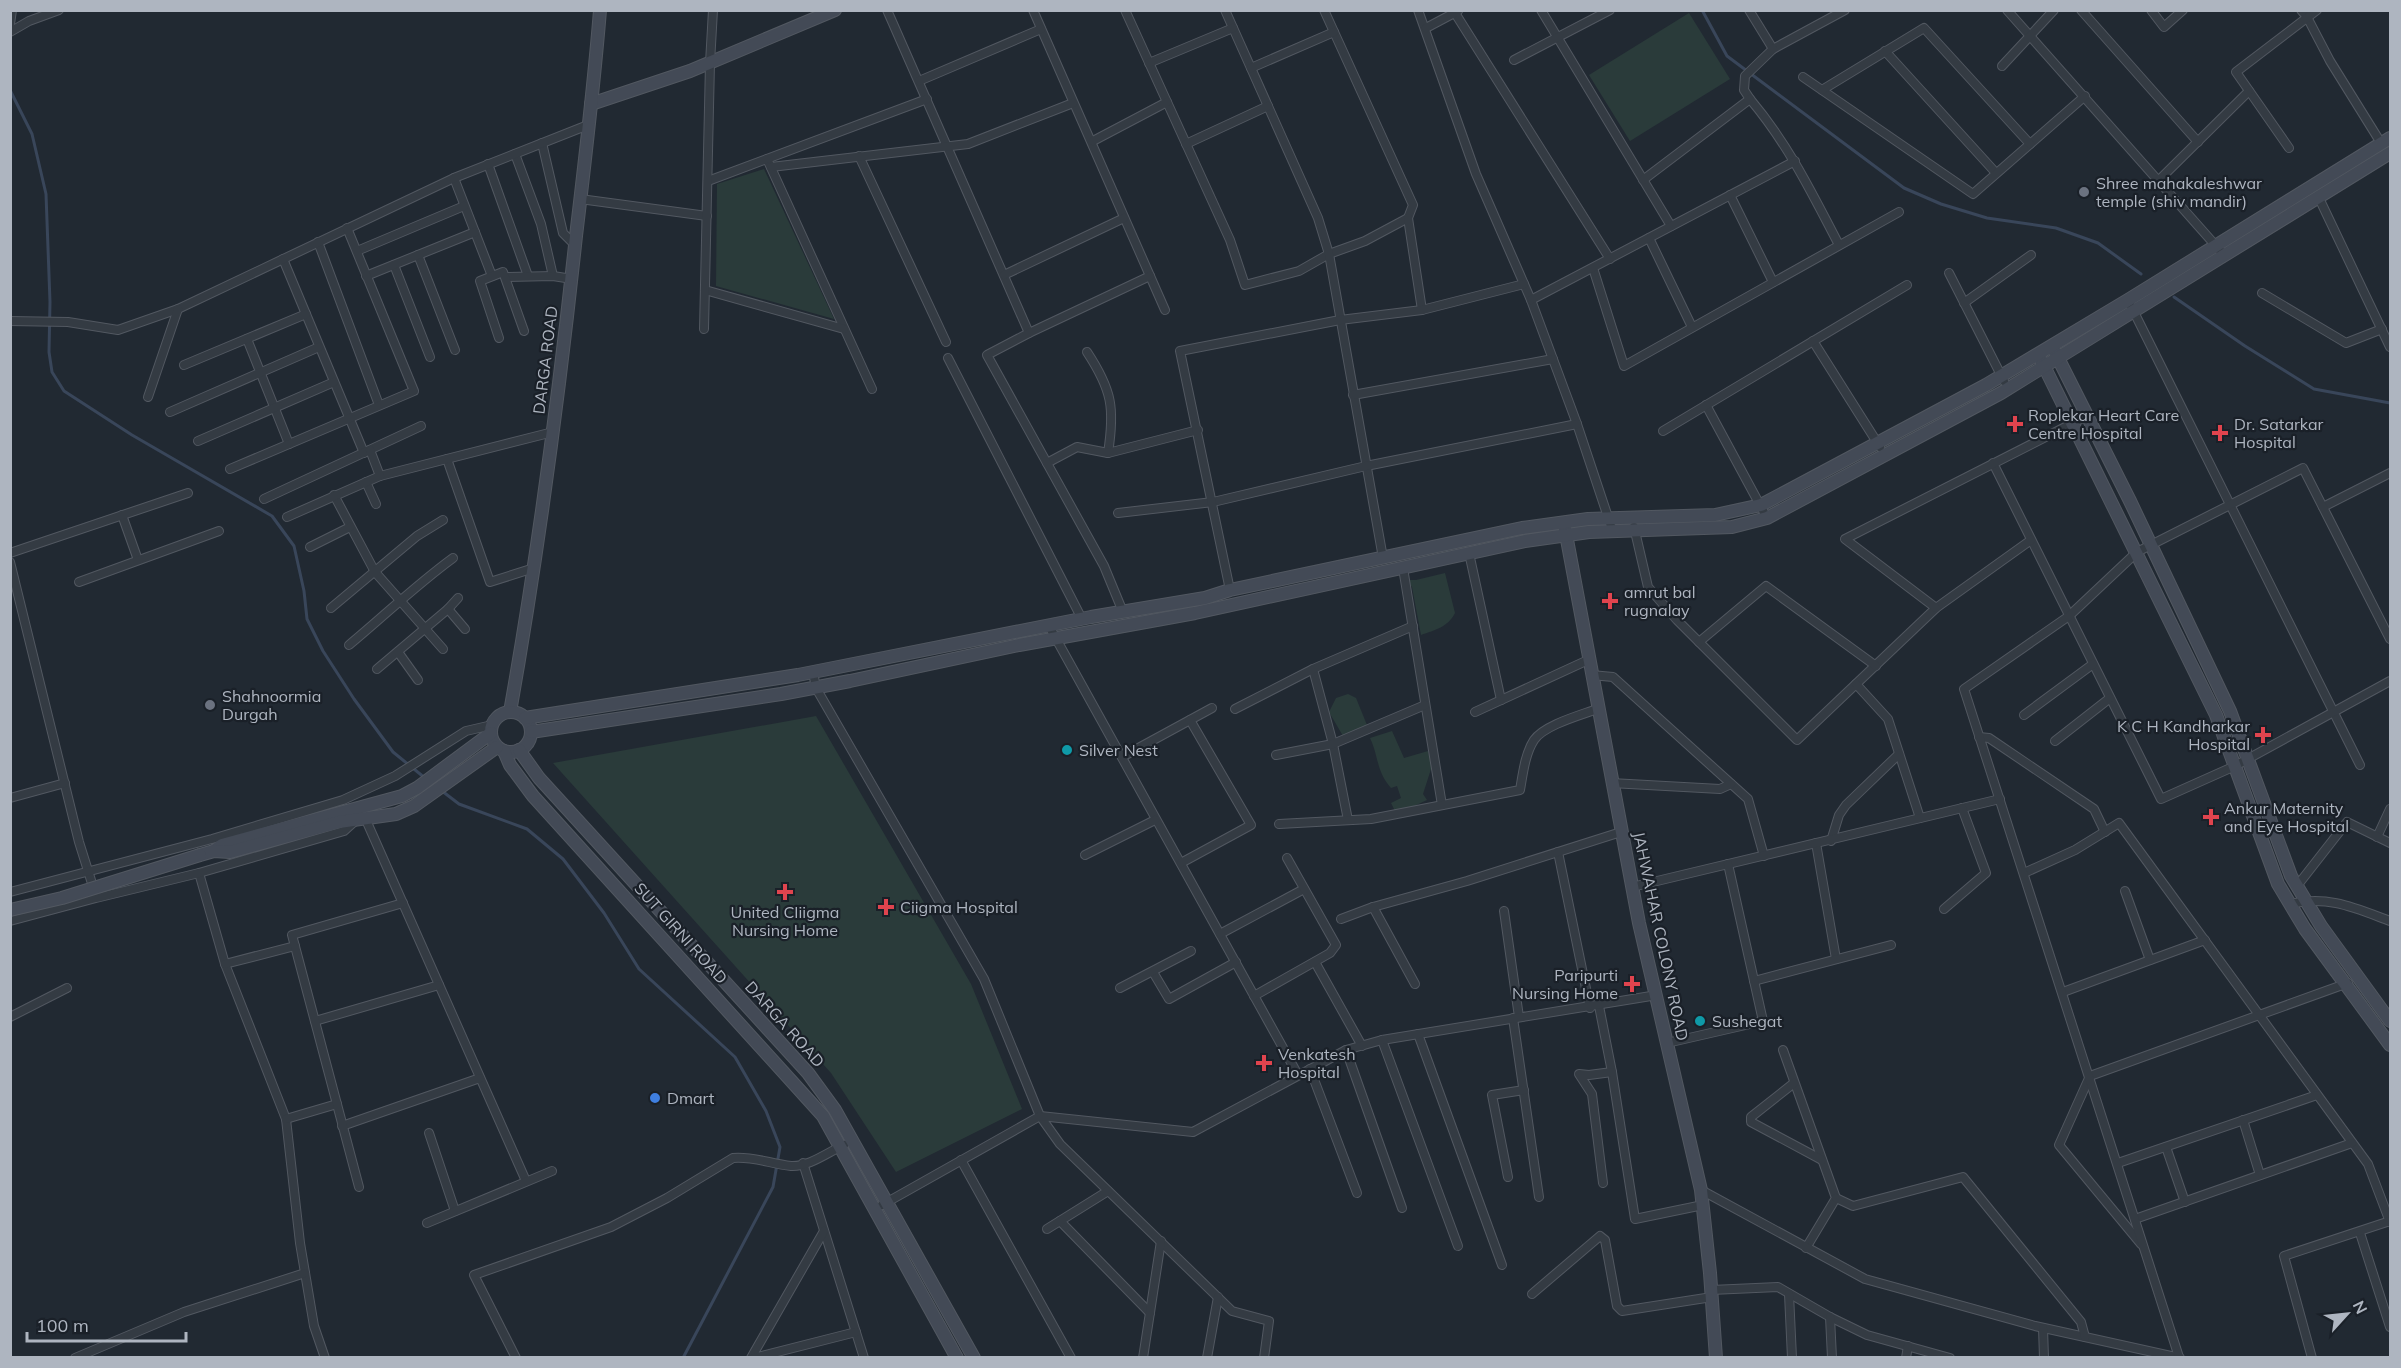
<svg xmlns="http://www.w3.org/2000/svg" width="2401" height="1368" font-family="Mulish,sans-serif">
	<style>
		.park { fill: #2a3b3a }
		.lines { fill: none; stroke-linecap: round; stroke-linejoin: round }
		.stream { stroke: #39465a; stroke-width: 3 }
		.street-casing { stroke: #525861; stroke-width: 10 }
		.secondary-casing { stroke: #525861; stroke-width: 14 }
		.street { stroke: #343b43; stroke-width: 8 }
		.secondary { stroke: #434a56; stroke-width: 12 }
		.secondary-bridge-casing { stroke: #525861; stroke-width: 14; stroke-linecap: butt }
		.secondary-bridge { stroke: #434a56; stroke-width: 12 }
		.worship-dot { fill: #6b7280; stroke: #1a2028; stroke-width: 2 }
		.health-dot { fill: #e0444e; stroke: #1a2028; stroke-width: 2 }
		.culture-dot { fill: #0f9aa8; stroke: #1a2028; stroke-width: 2 }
		.shop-dot { fill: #3f7fe0; stroke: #1a2028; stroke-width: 2 }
		.labels { text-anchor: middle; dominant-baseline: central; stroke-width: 4.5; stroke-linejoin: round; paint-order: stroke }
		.poi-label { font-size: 16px; fill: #aeb5c0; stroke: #1a2028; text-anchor: start }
		.street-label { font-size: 16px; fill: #aeb5c0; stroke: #1a2028 }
	</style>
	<rect width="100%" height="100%" fill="#212932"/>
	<!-- park -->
	<g class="park">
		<path d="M1689,13L1730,79L1630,141L1589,75Z"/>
		<path d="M764,169L834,319L716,286L717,184Z"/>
		<path d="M1445,573L1455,613C1448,627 1435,630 1421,635L1412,587L1407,580H1416Z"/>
		<path d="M1348,694L1356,698L1367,725L1343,736L1329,712L1336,698Z"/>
		<path d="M816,716L971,984L1022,1109L896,1172L831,1073L553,763Z"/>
		<path d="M1392,731L1404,758L1428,751L1432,766L1423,794L1427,800L1408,809L1395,811L1391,803L1401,798L1397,786L1391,788C1376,771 1379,757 1370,738Z"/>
	</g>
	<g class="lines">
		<!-- stream -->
		<g class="stream">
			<path d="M1702,10L1727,56L1904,188L1941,204L1987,218L2056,228L2098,243L2141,274"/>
			<path d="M10,90L32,134L46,194L50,302L49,352L52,372L64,391L132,435L272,516L294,546L304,591L307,619L323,651L354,699L393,752L425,778"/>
			<path d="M2174,297L2245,346L2314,389L2390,403"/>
			<path d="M442,791L459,804L527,829L563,859L604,913L639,969L735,1057L766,1111L780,1147L773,1187L683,1358"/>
		</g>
		<!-- street casing -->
		<g class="street-casing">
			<g id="street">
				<path d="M887,10L1029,333"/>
				<path d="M1033,10L1165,310"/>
				<path d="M1125,10L1230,240L1245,285L1299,271L1329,254L1365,241L1408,218L1413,205L1324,10"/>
				<path d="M1225,10L1318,218L1329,254L1383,558"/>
				<path d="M1418,10L1476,174L1531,300L1577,424L1613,532"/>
				<path d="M1541,10L1671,226"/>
				<path d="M1749,10L1773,49L1845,10"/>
				<path d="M2007,10L2224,255"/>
				<path d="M2081,10L2198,142"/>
				<path d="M2151,10L2164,27L2183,10"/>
				<path d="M2301,10L2307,17L2330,61L2381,143"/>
				<path d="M1455,13L1610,259"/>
				<path d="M10,24L12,10"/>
				<path d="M1426,28L1458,11"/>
				<path d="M10,32L29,21L59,10"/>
				<path d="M1885,51L1996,173"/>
				<path d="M1514,60L1610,10"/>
				<path d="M1149,63L1233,28"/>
				<path d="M2002,66L2054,10"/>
				<path d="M1251,68L1334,32"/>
				<path d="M1803,77L1973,194L2085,96"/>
				<path d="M919,81L1041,29"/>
				<path d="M1822,90L1924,28L2030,144"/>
				<path d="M1750,99L1744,90L1745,76L1773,49"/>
				<path d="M1093,141L1167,102"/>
				<path d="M542,143L563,233L575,245"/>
				<path d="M1186,144L1268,106"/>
				<path d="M2289,148L2236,72L2317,10"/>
				<path d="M515,154L541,224L553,276"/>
				<path d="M859,156L946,342"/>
				<path d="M767,159L872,389"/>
				<path d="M488,164L528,276"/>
				<path d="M771,167L968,144L1073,103"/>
				<path d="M454,178L492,276"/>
				<path d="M1643,180L1750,99C1788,144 1812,193 1839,245"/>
				<path d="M2159,180L2249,91"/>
				<path d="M708,181L927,99"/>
				<path d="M1730,195L1773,282"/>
				<path d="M2318,196L2390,347"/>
				<path d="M580,199L707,216"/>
				<path d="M1408,218L1422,310"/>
				<path d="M1649,238L1692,327"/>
				<path d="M318,242L379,405"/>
				<path d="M357,251L464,206"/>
				<path d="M418,255L455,350"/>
				<path d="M283,259L364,453"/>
				<path d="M394,265L430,357"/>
				<path d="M1593,268L1624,366L1899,212"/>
				<path d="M1949,273L2004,381"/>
				<path d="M1004,275L1124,218"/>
				<path d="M366,276L475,232"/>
				<path d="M506,277L553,276L572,279"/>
				<path d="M705,290L844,329"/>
				<path d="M2262,293L2346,343L2382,329"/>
				<path d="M1531,300L1795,161"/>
				<path d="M2128,300L2360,765"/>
				<path d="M1964,303L2031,255"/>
				<path d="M10,321L68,322L118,330L178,309L454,178L588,125"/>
				<path d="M704,329L710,63L713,10"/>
				<path d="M499,338L480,281L503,272L524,331"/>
				<path d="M247,339L289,444"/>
				<path d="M1813,341L1880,447"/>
				<path d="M1087,352C1112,390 1115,408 1108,453"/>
				<path d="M948,358L1082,619"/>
				<path d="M184,365L306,314"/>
				<path d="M1353,395L1553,359"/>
				<path d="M148,397L178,309"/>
				<path d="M1706,405L1767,518"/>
				<path d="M170,412L319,347"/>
				<path d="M1663,431L1907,285"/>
				<path d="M198,441L334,382"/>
				<path d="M447,459L490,582L534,568"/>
				<path d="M1047,463L1077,447L1108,453L1198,430"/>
				<path d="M1993,463L2161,799L2235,766L2390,681"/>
				<path d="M230,469L414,391L347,228"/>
				<path d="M380,476L553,432"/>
				<path d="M366,482L376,504"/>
				<path d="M334,495L375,572L443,649"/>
				<path d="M264,499L421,426"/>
				<path d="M2323,507L2390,473"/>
				<path d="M1118,513L1213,502L1366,466L1577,424"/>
				<path d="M122,515L138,560"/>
				<path d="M287,517L380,476L370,450"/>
				<path d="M1634,527L1648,587L1677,620L1797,740L1936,608L2031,540"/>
				<path d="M310,547L350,527"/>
				<path d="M10,553L188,493"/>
				<path d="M1469,553L1501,700"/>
				<path d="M10,562L79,842L95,893"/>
				<path d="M1403,568L1442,805"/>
				<path d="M79,582L219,531"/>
				<path d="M1230,590L1180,351L1340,320L1422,310L1524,284"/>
				<path d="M331,608L417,536L443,520"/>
				<path d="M1936,608L1845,539L2087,416"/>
				<path d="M448,609L465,629"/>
				<path d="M1123,612L1104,566L987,355L1029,333L1150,276"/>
				<path d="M1049,626L1298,1075"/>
				<path d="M1699,642L1766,586L1876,666"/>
				<path d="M349,645C384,616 416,585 453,558"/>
				<path d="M398,652L418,680"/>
				<path d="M377,669L448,609L458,598"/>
				<path d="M1313,669L1333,744L1348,820"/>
				<path d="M813,672L816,688L984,979L1040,1116L1060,1144L1232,1311L1269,1321L1264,1358"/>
				<path d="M1591,675L1613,677L1748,799L1764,856"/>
				<path d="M1856,684L1888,719L1920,818"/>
				<path d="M1235,709L1313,669L1413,626"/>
				<path d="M1475,712L1588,660"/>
				<path d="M2024,715L2093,664"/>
				<path d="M1979,737L1989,738L2094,809L2105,832"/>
				<path d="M2055,741L2110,698"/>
				<path d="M1276,755L1333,744L1425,705"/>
				<path d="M1122,757L1212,708"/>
				<path d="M1611,783L1720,789L1731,784"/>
				<path d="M10,798L65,783"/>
				<path d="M366,820L526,1181"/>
				<path d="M1279,824L1371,819L1520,790C1523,773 1525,754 1534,740C1544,725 1581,715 1597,709"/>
				<path d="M2377,837L2390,809"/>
				<path d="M1831,841L1839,815L1846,805L1899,754"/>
				<path d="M1816,843L1836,959"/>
				<path d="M1558,852L1590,1008"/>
				<path d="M1085,855L1155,820"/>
				<path d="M1181,863L1251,825L1190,720"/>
				<path d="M199,873L225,964L286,1119L300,1243L314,1326L325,1358"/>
				<path d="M2024,873L2075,850L2119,823L2368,1164L2390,1222"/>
				<path d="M2297,886L2347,822L2390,843"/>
				<path d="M1632,887L2000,799"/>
				<path d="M2125,891L2150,960"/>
				<path d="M10,892L212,839L343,800L395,776L466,731L492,725"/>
				<path d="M2290,904C2328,895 2355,908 2390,921"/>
				<path d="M1373,907L1415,984"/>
				<path d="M1944,909L1986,873L1962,808"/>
				<path d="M1504,911L1519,1017"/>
				<path d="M1341,919L1373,907L1467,881L1621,832"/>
				<path d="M10,921L96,898L199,873L344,831L355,821"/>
				<path d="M1220,934L1304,889"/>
				<path d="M1315,962L1362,1046"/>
				<path d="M225,964L295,946"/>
				<path d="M1153,972L1169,999L1236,962"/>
				<path d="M1754,981L1891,945"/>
				<path d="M1120,988L1191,951"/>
				<path d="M2063,992L2205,940"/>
				<path d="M1254,996L1330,953L1336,945L1287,858"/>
				<path d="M1599,1006L1612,1072L1635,1219L1703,1205"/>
				<path d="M10,1017L67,988"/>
				<path d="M1513,1018L1539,1197"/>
				<path d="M315,1021L439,985"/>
				<path d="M1418,1034L1502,1265"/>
				<path d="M1382,1040L1458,1246"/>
				<path d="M1667,1043L1763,1021L1728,864"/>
				<path d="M1346,1050L1402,1208"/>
				<path d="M1783,1050L1836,1198L1806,1248"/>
				<path d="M1310,1069L1357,1193"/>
				<path d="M1794,1083L1751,1117V1122L1822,1160"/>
				<path d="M286,1119L337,1104"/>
				<path d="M2243,1120L2260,1175"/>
				<path d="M342,1126L480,1078"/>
				<path d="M429,1133L455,1211"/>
				<path d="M2166,1147L2185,1202"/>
				<path d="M961,1160L1071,1358"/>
				<path d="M803,1163L864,1358"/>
				<path d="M2118,1163L2317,1095"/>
				<path d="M1508,1177L1492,1095L1524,1090"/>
				<path d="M1603,1183L1592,1094L1579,1074L1589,1075L1612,1072"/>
				<path d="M359,1187L292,935L403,903"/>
				<path d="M1701,1190L1865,1279L2035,1326L2180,1358"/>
				<path d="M1836,1198L1853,1206L1963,1177L2081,1322L2085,1337"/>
				<path d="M882,1205L1040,1116L1193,1132L1346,1050L1382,1040L1657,995"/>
				<path d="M2135,1219L2352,1143"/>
				<path d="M1060,1221L1150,1313"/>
				<path d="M427,1223L552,1171"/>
				<path d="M1047,1229L1108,1191"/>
				<path d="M2360,1233L2390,1327"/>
				<path d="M2141,1244L2059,1145L2090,1076L2348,983"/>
				<path d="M1711,1290L1778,1287L1830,1317L1867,1335L1950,1358"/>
				<path d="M1532,1294L1600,1236L1605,1240L1617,1306L1622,1311L1712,1297"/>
				<path d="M1789,1294L1792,1358"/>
				<path d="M1830,1317L1832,1358"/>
				<path d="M2043,1328L2044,1358"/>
				<path d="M2179,1357L1964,689L2069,616L2137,552L2303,468L2390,639"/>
				<path d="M75,1358L184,1312L305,1273"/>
				<path d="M516,1358L474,1275L611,1227L667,1198L733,1158C753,1156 771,1164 791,1166C809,1167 828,1152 844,1145"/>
				<path d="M751,1358L824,1231"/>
				<path d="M754,1358L856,1332"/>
				<path d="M1143,1358L1161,1241"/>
				<path d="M1207,1358L1218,1297"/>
				<path d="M1906,1358L1908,1346"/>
				<path d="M2312,1358L2284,1256L2390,1221"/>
			</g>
		</g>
		<!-- secondary casing -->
		<g class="secondary-casing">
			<g id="secondary">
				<path d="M591,104L690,71L835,10"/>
				<path d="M2055,352L2130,501L2230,711L2291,876L2321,926L2390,1021"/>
				<path d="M2041,360L2216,715L2278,884L2305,929L2390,1045"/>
				<path d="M1565,529L1639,923L1701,1190L1710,1273L1716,1358"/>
				<path d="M510,712C538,554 559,395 576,236C585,161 594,86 600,10"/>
				<circle cx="511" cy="732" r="20"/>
				<path d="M525,718L798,675L1091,617L1205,598L1230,590L1522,528L1588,519L1715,515L1761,505L1986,385L2128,300L2390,138"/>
				<path d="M531,732L781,694L850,681L1019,645L1195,613L1525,541L1589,532L1732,527L1767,518L2001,393L2390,153"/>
				<path d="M519,750L539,778L808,1073L835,1110L974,1358"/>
				<path d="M504,751L510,765L533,796L823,1116L957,1358"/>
				<path d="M214,851L222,845L402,796L417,788L491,733"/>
				<path d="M200,855L214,851L230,852L339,822L396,814L414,806L497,747"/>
			</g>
		</g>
		<!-- street -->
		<use href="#street" class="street"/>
		<!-- secondary -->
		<use href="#secondary" class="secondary"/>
		<!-- secondary-bridge casing -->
		<g class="secondary-bridge-casing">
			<path id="secondary-bridge" d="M10,910L62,898L200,855"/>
		</g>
		<!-- secondary-bridge -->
		<use href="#secondary-bridge" class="secondary-bridge"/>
	</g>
	<!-- markers -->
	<g class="worship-dot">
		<circle cx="2084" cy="192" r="6"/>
		<circle cx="210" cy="705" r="6"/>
	</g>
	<g class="health-dot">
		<path d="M2012 415h6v6h6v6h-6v6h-6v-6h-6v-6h6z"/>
		<path d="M2217 424h6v6h6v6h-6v6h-6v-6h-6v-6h6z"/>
		<path d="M1607 592h6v6h6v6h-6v6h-6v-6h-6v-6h6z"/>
		<path d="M2260 726h6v6h6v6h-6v6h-6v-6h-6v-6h6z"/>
		<path d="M2208 808h6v6h6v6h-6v6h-6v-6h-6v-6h6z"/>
		<path d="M782 883h6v6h6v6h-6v6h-6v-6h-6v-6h6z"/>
		<path d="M883 898h6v6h6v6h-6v6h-6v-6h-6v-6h6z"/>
		<path d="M1629 975h6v6h6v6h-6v6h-6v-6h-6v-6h6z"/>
		<path d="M1261 1054h6v6h6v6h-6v6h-6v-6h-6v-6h6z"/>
	</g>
	<g class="culture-dot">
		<circle cx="1067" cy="750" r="6"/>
		<circle cx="1700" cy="1021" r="6"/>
	</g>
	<circle class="shop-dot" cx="655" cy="1098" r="6"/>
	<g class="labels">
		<!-- poi labels -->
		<g class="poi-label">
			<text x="2096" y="183">Shree mahakaleshwar<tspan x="2096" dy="18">temple (shiv mandir)</tspan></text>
			<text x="2028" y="415">Roplekar Heart Care<tspan x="2028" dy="18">Centre Hospital</tspan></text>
			<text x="2234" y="424">Dr. Satarkar<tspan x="2234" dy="18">Hospital</tspan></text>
			<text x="1624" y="592">amrut bal<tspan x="1624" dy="18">rugnalay</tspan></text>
			<text x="222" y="696">Shahnoormia<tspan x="222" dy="18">Durgah</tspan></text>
			<text x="2250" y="726" text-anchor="end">K C H Kandharkar<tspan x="2250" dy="18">Hospital</tspan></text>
			<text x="1079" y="750">Silver Nest</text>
			<text x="2224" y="808">Ankur Maternity<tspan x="2224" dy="18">and Eye Hospital</tspan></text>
			<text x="900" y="907">Ciigma Hospital</text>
			<text x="785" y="912" text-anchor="middle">United CIiigma<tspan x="785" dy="18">Nursing Home</tspan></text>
			<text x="1618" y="975" text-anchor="end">Paripurti<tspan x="1618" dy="18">Nursing Home</tspan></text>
			<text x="1712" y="1021">Sushegat</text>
			<text x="1278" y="1054">Venkatesh<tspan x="1278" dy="18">Hospital</tspan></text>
			<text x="667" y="1098">Dmart</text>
		</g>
		<!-- street labels -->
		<g class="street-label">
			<text transform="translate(545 360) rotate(-83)">DARGA ROAD</text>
			<text transform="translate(681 933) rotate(48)">SUT GIRNI ROAD</text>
			<text transform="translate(1661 936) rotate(78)">JAHWAHAR COLONY ROAD</text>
			<text transform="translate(785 1024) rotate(48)">DARGA ROAD</text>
		</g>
	</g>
	<!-- border -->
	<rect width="2401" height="1368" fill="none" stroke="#aeb5c0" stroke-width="24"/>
	<!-- north arrow -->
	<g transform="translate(2347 1314) rotate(63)" stroke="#1a2028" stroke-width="4.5" paint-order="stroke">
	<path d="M0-4.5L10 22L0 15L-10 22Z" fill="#aeb5c0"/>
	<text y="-9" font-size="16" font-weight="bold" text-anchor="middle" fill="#aeb5c0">N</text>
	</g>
	<!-- scale -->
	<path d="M27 1332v9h159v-9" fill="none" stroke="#aeb5c0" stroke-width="3"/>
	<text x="36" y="1332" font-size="18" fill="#aeb5c0" stroke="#1a2028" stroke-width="4.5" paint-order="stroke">100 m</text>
</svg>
